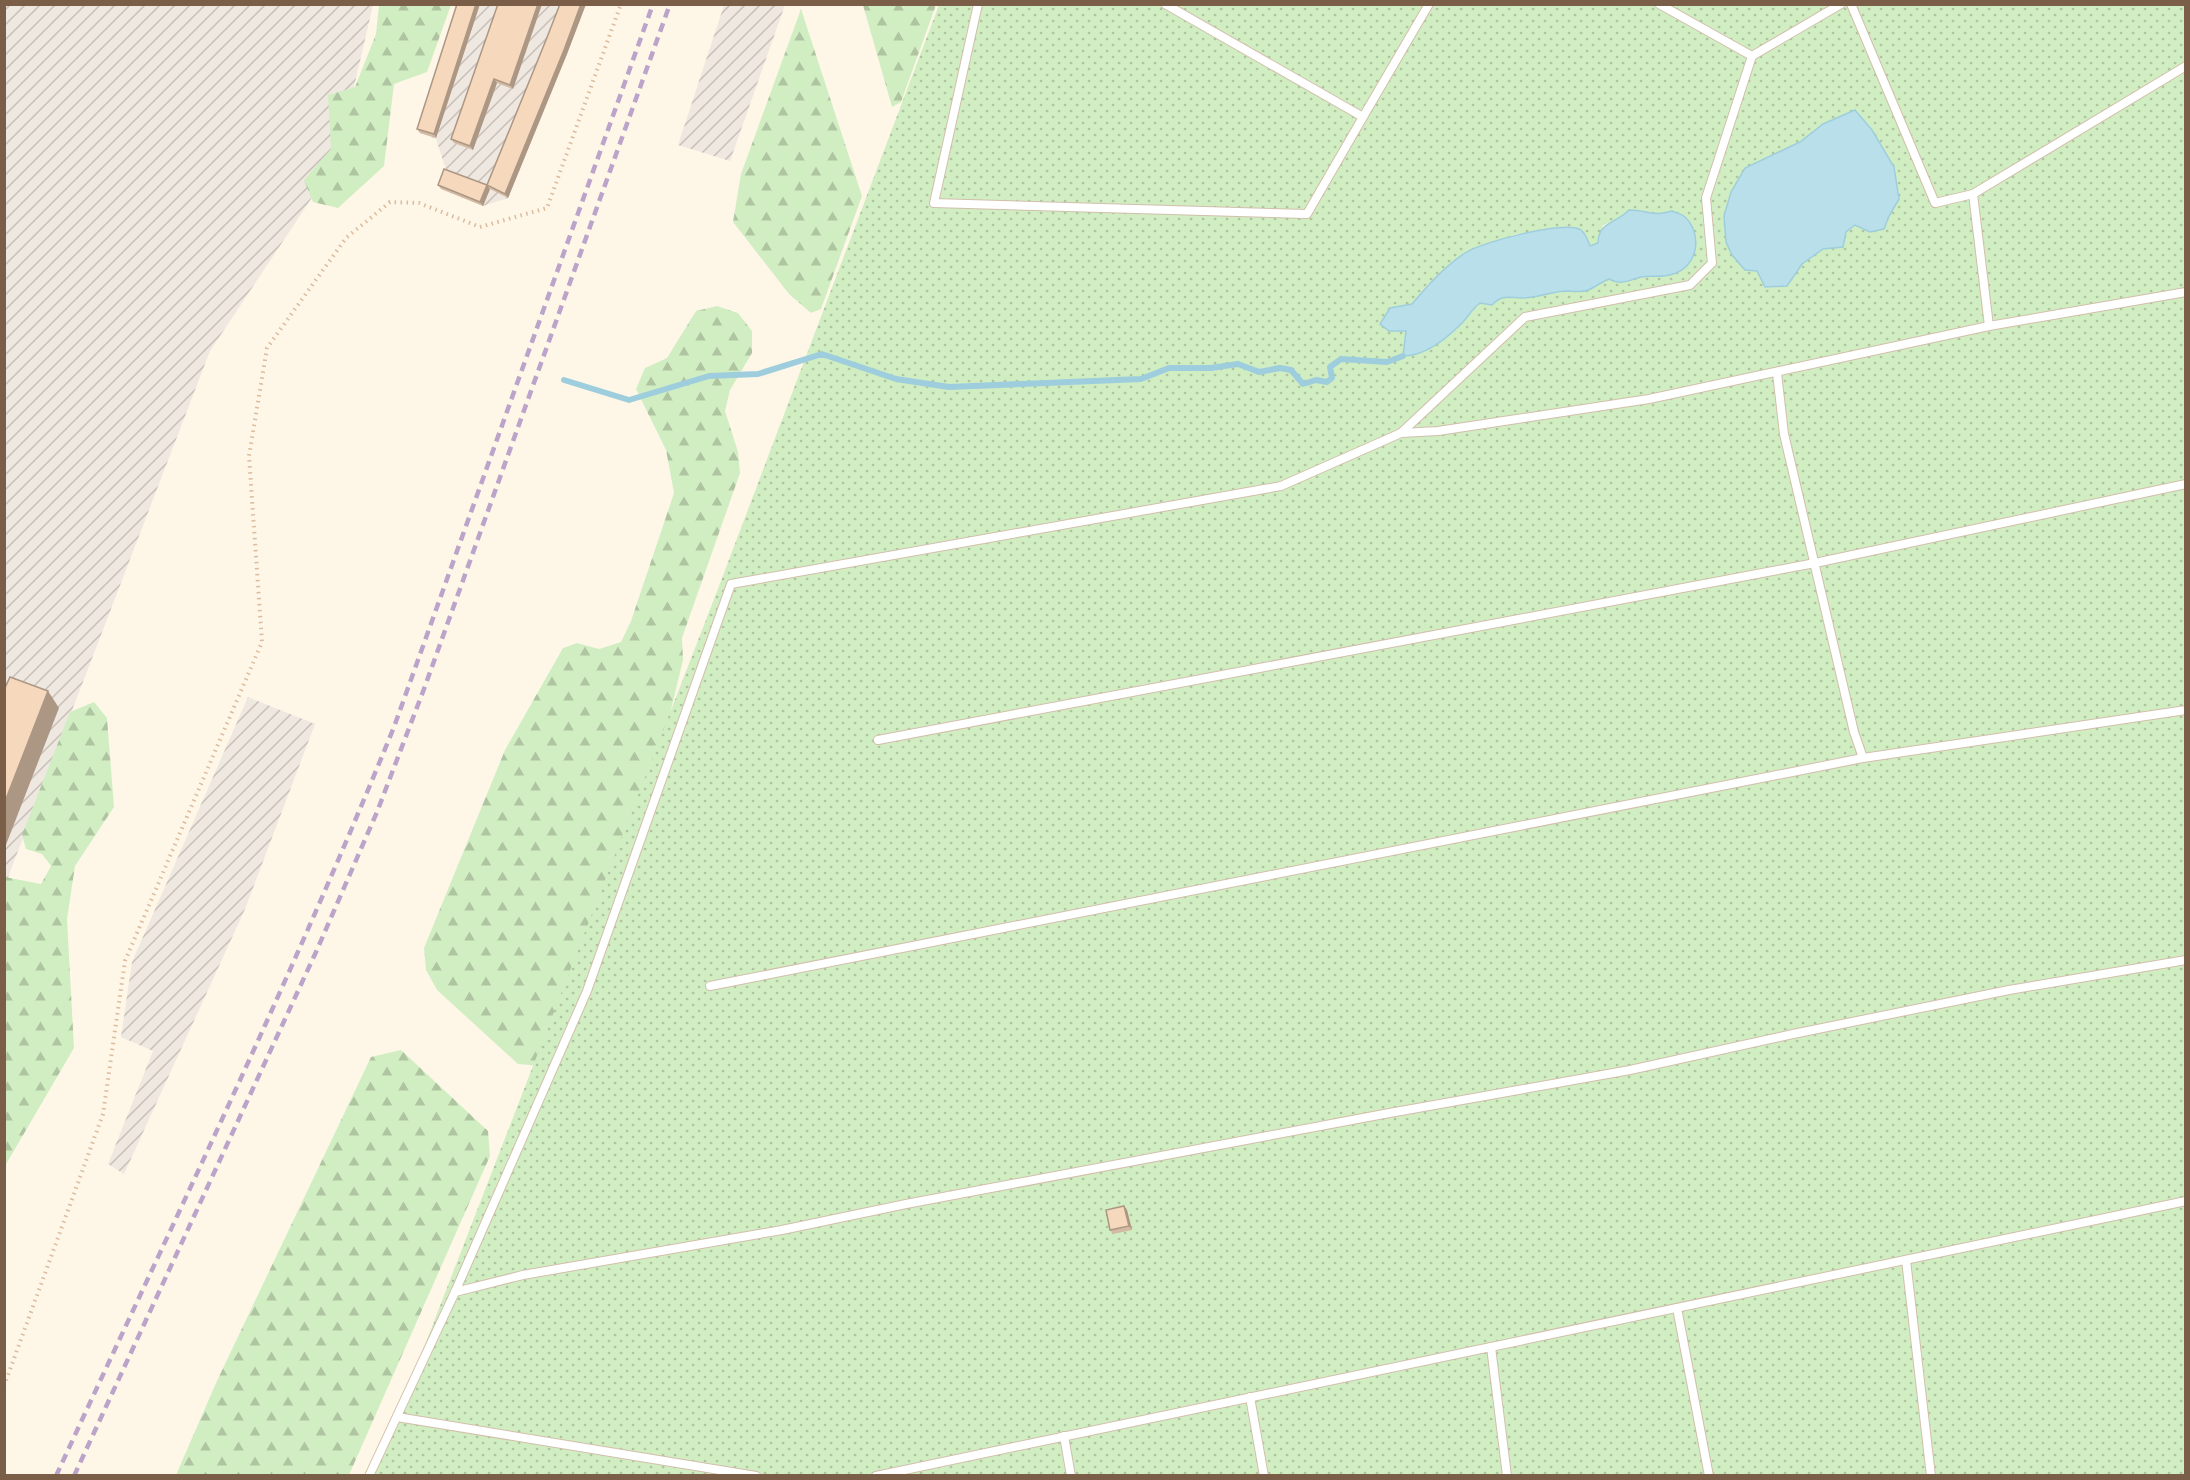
<svg xmlns="http://www.w3.org/2000/svg" width="2190" height="1480" font-family="'DM Sans',sans-serif">
	<style>
		.industrial { fill: url(#industrial-furrows) }
		.forest { fill: url(#forest-firs) }
		.park { fill: url(#park-dots); fill-rule: evenodd }
		.water { fill: #b9dfea; stroke: #9ecedd; stroke-width: 1.5 }
		.lines { fill: none; stroke-linecap: round; stroke-linejoin: round }
		.stream { stroke: #9ecedd; stroke-width: 6 }
		.service-casing { stroke: #d2bfab; stroke-width: 10 }
		.path { stroke: #dcbb9e; stroke-width: 4; stroke-dasharray: 1.5 4.5; stroke-linecap: butt }
		.service { stroke: #fff; stroke-width: 8 }
		.rail { stroke: #bba3ca; stroke-width: 4.5; stroke-dasharray: 9 6; stroke-linecap: butt }
		.wall { fill: #d4baa2 }
		.shaded-wall { fill: #ac9784 }
		.building { fill: #f6d8bc; stroke: #ac9784; stroke-width: 1.5 }
	</style>
	<defs>
		<pattern id="industrial-furrows" width="10" height="10" patternUnits="userSpaceOnUse" patternTransform="scale(1.5)"><rect width="10" height="10" fill="#efe8e1"/><path d="M-1 1l2-2M0 10L10 0M9 11l2-2" fill="none" stroke="#c7bfb8"/></pattern>
		<pattern id="forest-firs" width="22" height="20" patternUnits="userSpaceOnUse" patternTransform="scale(1.5)"><rect width="22" height="20" fill="#d1eec3"/><path d="M5 1l3.5 6h-7zM16 11l3.5 6h-7z" fill="#afc4a0"/></pattern>
		<pattern id="park-dots" width="8" height="8" patternUnits="userSpaceOnUse" patternTransform="scale(1.5)"><rect width="8" height="8" fill="#d1eec3"/><path d="M2 2h.1M6 6h.1" fill="none" stroke="#afc4a0" stroke-width="1.8" stroke-linecap="round"/></pattern>
	</defs>
	<rect width="100%" height="100%" fill="#fef7e7"/>
	<!-- industrial -->
	<g class="industrial">
		<path d="M5,5H373L337,160L210,351L5,885Z"/>
		<path d="M461,5H586L508,198L483,206L441,189L447,173L436,139L420,133Z"/>
		<path d="M724,5H785L730,161L678,145Z"/>
		<path d="M248,697L315,724L245,909L124,1174L108,1164L153,1051L121,1037L132,962Z"/>
	</g>
	<!-- forest -->
	<g class="forest">
		<path d="M379,5H451L427,72L394,84L384,166L338,208L313,202L304,180L331,149L328,95L355,87L376,34Z"/>
		<path d="M863,5H936L901,102L892,107Z"/>
		<path d="M801,9L862,196L821,309L811,313L789,294L733,222L741,174Z"/>
		<path d="M717,306L738,313L752,331V353L730,390L725,411L738,452L740,473L682,638L683,660L649,801L541,1066L518,1064L437,990L426,970L424,948L505,750L563,648L577,643L599,649L621,642L631,621L674,493L666,450L636,389L645,368L667,358L696,311Z"/>
		<path d="M94,702L107,718L114,807L75,866L67,919L74,1048L5,1166V877L41,884L51,866L42,854L26,849L22,835L70,712Z"/>
		<path d="M401,1050L488,1131L490,1156L349,1475H176L216,1383L371,1057Z"/>
	</g>
	<!-- park -->
	<path class="park" d="M939,5H2185V1475L374,1476L716,594ZM1855,110L1899,199L1889,216L1884,229L1870,232L1855,225L1846,232L1843,247L1823,249L1802,264L1787,286L1757,271L1726,228L1724,216L1731,192L1745,168L1800,142L1823,124ZM1641,210C1651,216 1661,215 1672,211L1674,274C1664,275 1653,275 1643,277C1631,279 1622,286 1610,279C1601,282 1596,286 1588,290C1581,293 1572,291 1565,291C1551,292 1537,298 1522,298C1510,298 1502,294 1492,304L1480,303C1472,309 1468,317 1461,324C1447,339 1424,356 1403,356L1407,331L1390,308L1412,304L1427,285L1467,251L1514,235L1556,228H1574L1587,238L1590,246L1598,243L1603,225Z"/>
	<!-- water -->
	<g class="water">
		<path d="M1855,110L1872,130L1894,167L1899,199L1889,216L1884,229L1870,232L1855,225L1846,232L1843,247L1823,249L1802,264L1787,286L1765,287L1757,271L1745,270L1732,255L1726,242L1724,216L1731,192L1745,168L1800,142L1823,124Z"/>
		<path d="M1629,210C1647,210 1654,217 1672,211C1676,213 1682,214 1685,217C1703,234 1698,267 1673,274C1663,278 1651,275 1641,277C1629,280 1621,286 1609,279C1601,282 1596,287 1588,290C1581,293 1572,291 1565,291C1551,292 1537,298 1522,298C1510,298 1502,294 1492,305L1480,303C1472,309 1468,317 1461,324C1446,339 1424,356 1403,356L1406,331H1389L1380,324L1390,308L1412,304C1428,285 1444,267 1465,253C1481,242 1566,220 1581,230C1586,234 1588,241 1590,246L1598,243C1598,222 1617,223 1629,210Z"/>
	</g>
	<g class="lines">
		<!-- stream -->
		<path class="stream" d="M564,380L629,400L709,376L758,374L822,354L896,379L949,387L1141,379L1169,368H1211L1238,364L1259,372L1280,368L1291,370L1303,384L1316,380L1327,382L1332,378L1330,367L1341,359L1387,362L1403,356"/>
		<!-- service casing -->
		<g class="service-casing">
			<g id="service">
				<path d="M978,4L934,203L1307,214L1363,117"/>
				<path d="M1165,4L1363,117L1429,4"/>
				<path d="M1659,4L1752,56L1841,4"/>
				<path d="M1851,4L1935,203L1973,194"/>
				<path d="M1989,326L1973,194L2186,66"/>
				<path d="M1777,373L1784,434L1854,732L1863,758"/>
				<path d="M1401,433L1438,431L1649,399L1989,326L2186,292"/>
				<path d="M878,740L1815,563L2186,484"/>
				<path d="M710,986L1863,758L2186,710"/>
				<path d="M1906,1260L1931,1476"/>
				<path d="M455,1292L523,1275L782,1230L906,1204L1384,1114L1630,1070L1793,1034L2009,990L2186,960"/>
				<path d="M1677,1308L1709,1476"/>
				<path d="M1491,1347L1507,1476"/>
				<path d="M1250,1397L1264,1476"/>
				<path d="M397,1417L756,1476"/>
				<path d="M1064,1436L1071,1476"/>
				<path d="M369,1476L455,1292L587,991L731,584L1281,486L1401,433L1525,317L1690,285L1712,263L1706,198L1752,56"/>
				<path d="M876,1476L2186,1201"/>
			</g>
		</g>
		<!-- path -->
		<path class="path" d="M4,1386L103,1114L125,961L262,642L249,456L267,348L346,238L390,202L419,203L480,227L547,208L621,4"/>
		<!-- service -->
		<use href="#service" class="service"/>
		<!-- rail -->
		<g class="rail">
			<path d="M56,1476C171,1227 291,980 394,727L653,4"/>
			<path d="M74,1476L316,952L377,812L424,689L670,4"/>
		</g>
	</g>
	<!-- wall -->
	<g class="wall">
		<path d="M457,4H480L436,138L420,133L417,129Z"/>
		<path d="M498,4H542L513,89L497,83L473,150L454,143L451,139Z"/>
		<path d="M560,4H586L567,54L508,198L490,189L487,185L546,40Z"/>
		<path d="M438,185L490,189L483,206L441,189Z"/>
		<path d="M1127,1210L1132,1230L1113,1234L1110,1230Z"/>
	</g>
	<!-- shaded-wall -->
	<g class="shaded-wall">
		<path d="M476,4H480L436,138L434,134Z"/>
		<path d="M538,4H542L513,89L510,85Z"/>
		<path d="M581,4H586L567,54L508,198L505,194Z"/>
		<path d="M494,79L497,83L473,150L470,146Z"/>
		<path d="M487,185L490,189L483,206L480,202Z"/>
		<path d="M48,691L59,708L4,850V804Z"/>
		<path d="M1124,1206L1127,1210L1132,1230L1129,1226Z"/>
	</g>
	<!-- building -->
	<g class="building">
		<path d="M457,4H476L434,134L417,129Z"/>
		<path d="M498,4H538L510,85L494,79L470,146L451,139Z"/>
		<path d="M560,4H581L564,50L505,194L487,185L546,40Z"/>
		<path d="M444,169L487,185L480,202L438,185Z"/>
		<path d="M10,677L48,691L4,804V690Z"/>
		<path d="M1124,1206L1129,1226L1110,1230L1106,1210Z"/>
	</g>
	<!-- border -->
	<rect width="2190" height="1480" fill="none" stroke="#7b5e48" stroke-width="12"/>
</svg>
